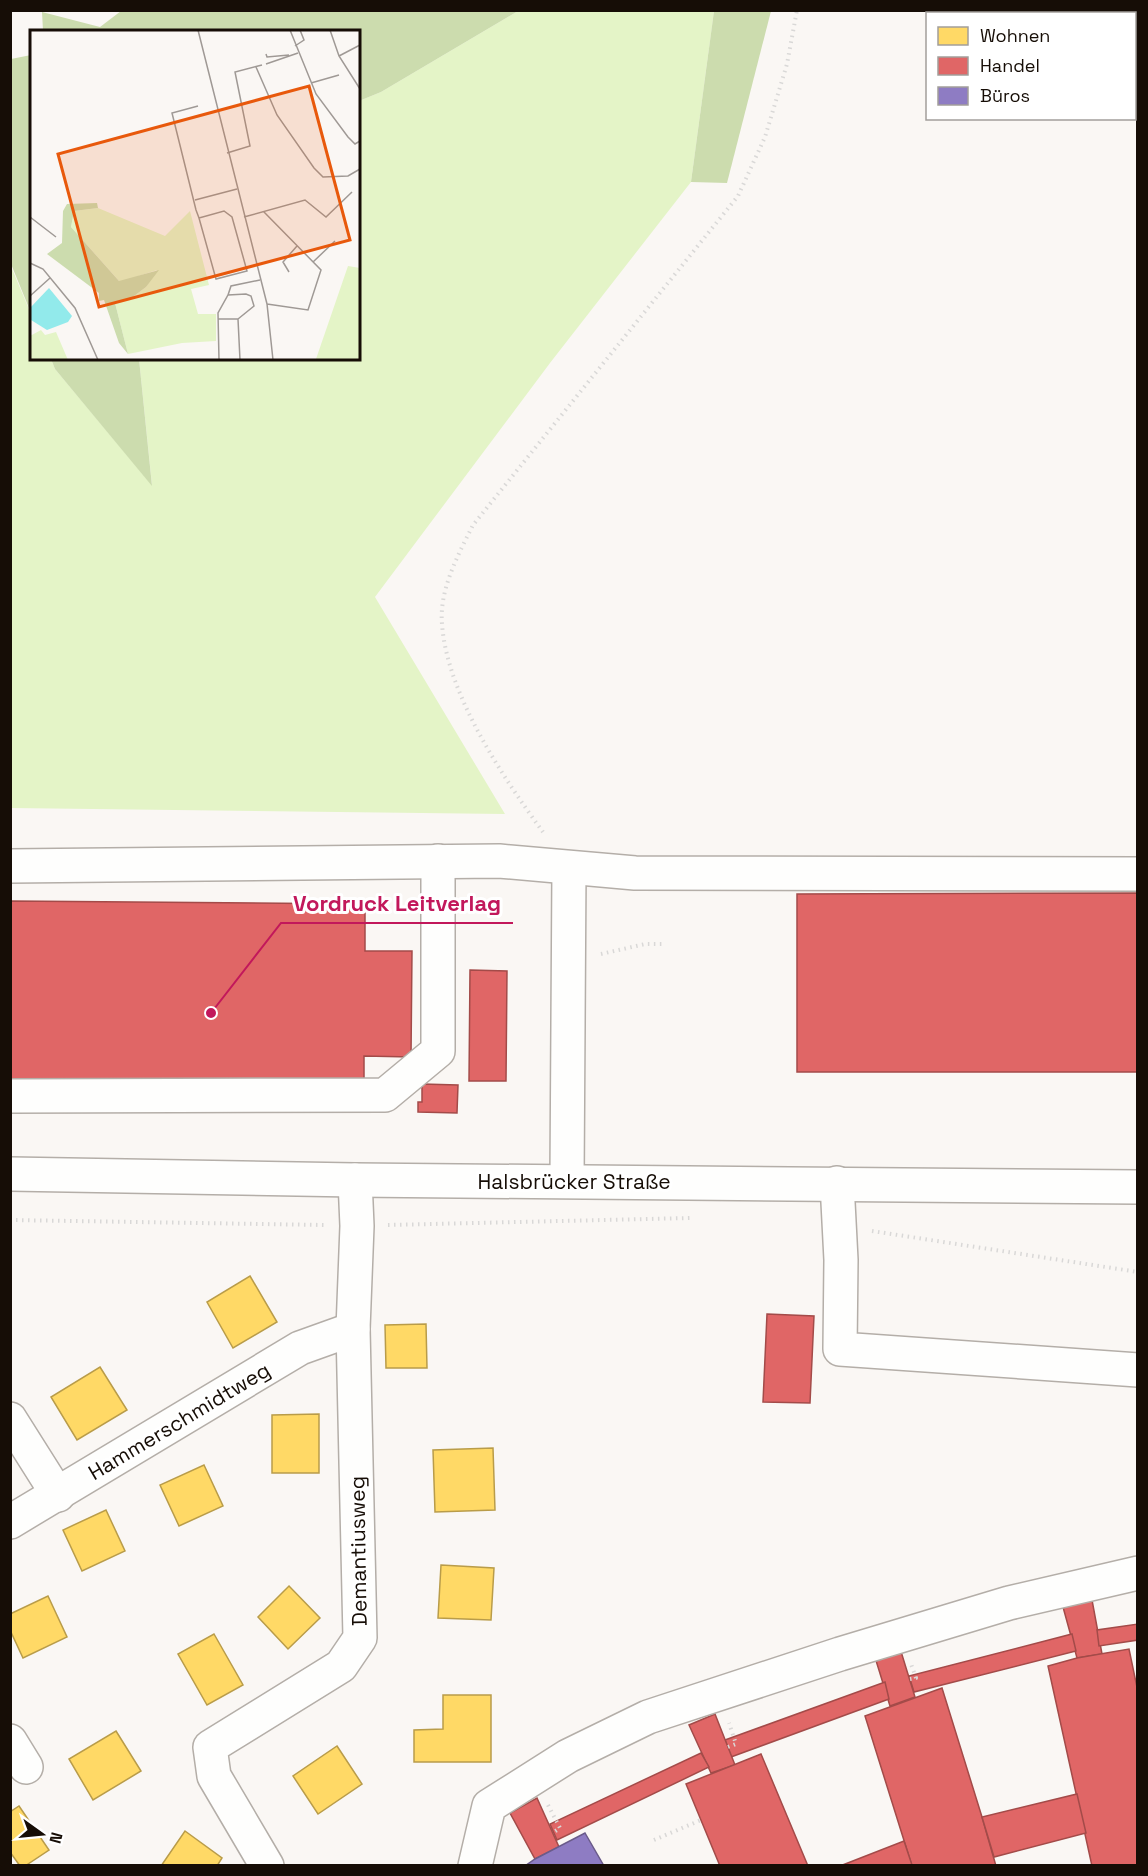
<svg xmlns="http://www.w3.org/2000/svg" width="1148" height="1876" font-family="'Space Grotesk',sans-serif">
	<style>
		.green { fill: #e4f4c7 }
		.forest { fill: #ccdcae }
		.homes { fill: #ffd966; stroke: #b99c49; stroke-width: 1.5 }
		.shops { fill: #e06666; stroke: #a34b49; stroke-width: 1.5 }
		.offices { fill: #8e7cc3; stroke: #6a5b8a; stroke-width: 1.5 }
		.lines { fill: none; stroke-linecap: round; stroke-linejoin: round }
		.minor-casing { stroke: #b4aea8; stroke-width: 36 }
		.major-casing { stroke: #b4aea8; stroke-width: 36 }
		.path { stroke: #d9d8d7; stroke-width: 4; stroke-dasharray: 1.5 4.5; stroke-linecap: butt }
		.minor { stroke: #fefefd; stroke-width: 33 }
		.major { stroke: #fefefd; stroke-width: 33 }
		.labels { text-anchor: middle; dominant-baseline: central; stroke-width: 6; stroke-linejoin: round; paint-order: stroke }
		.street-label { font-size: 21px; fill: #160d06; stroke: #fff }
		.inset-road { fill: none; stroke: #9f9995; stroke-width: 1.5 }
		.view { fill: #e8590c; fill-opacity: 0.15; stroke: #e8590c; stroke-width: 3 }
		.inset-edge { fill: none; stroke: #160d06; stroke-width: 3 }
		.leader { fill: none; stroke: #c2185b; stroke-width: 2 }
		.callout-dot { fill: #c2185b; stroke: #fff; stroke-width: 2 }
		.callout-label { font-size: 22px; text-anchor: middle; font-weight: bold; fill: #c2185b; stroke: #fff; stroke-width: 6; stroke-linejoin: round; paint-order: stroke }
	</style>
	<rect width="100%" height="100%" fill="#faf7f4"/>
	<!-- green -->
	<path class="green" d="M518,11H714L691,182L550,363L375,597L505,814L11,808L10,264L31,314L32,358L51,359L55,369L152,485L139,359L358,358L359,101L381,92Z"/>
	<!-- forest -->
	<g class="forest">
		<path d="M121,11V10L518,11L381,92L359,101L358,32L43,31L42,12L100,27Z"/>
		<path d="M714,11H771L727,183L691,182Z"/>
		<path d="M31,55H32L31,313L11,264V59Z"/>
		<path d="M51,359H139L152,486L55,369Z"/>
	</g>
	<!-- homes -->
	<g class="homes">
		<path d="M250,1276L277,1322L233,1348L207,1302Z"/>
		<path d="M426,1324L427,1368H386L385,1325Z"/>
		<path d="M100,1367L127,1410L77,1440L51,1397Z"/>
		<path d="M319,1414V1473H272V1415Z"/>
		<path d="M493,1448L495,1510L435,1512L433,1450Z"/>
		<path d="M204,1465L223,1506L179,1526L160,1485Z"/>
		<path d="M106,1510L125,1551L82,1571L63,1530Z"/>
		<path d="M441,1565L494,1568L491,1620L438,1618Z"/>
		<path d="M289,1586L320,1618L288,1649L258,1617Z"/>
		<path d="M48,1596L67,1637L23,1658L10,1630V1614Z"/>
		<path d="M214,1634L243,1685L207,1705L178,1654Z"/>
		<path d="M443,1695H491V1762H414V1730L443,1729Z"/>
		<path d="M116,1731L141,1771L93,1800L69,1759Z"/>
		<path d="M337,1746L362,1784L318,1814L293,1776Z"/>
		<path d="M19,1806L49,1850L25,1866H20L10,1852V1812Z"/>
		<path d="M185,1831L222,1858L217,1866H161Z"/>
	</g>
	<!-- shops -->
	<g class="shops">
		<path d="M1138,893V1072H797V894Z"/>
		<path d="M11,901L365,904V951H412L411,1057L364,1056V1081L10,1079Z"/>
		<path d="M470,970L507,971L506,1081H469Z"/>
		<path d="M422,1084L458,1085L457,1113L418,1112V1102H422Z"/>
		<path d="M767,1314L814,1316L810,1403L763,1402Z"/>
		<path d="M1092,1600L1102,1654L1077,1658L1063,1607Z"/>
		<path d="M1138,1624V1640L1099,1646L1097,1630Z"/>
		<path d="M1072,1634L1076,1651L914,1692L909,1676Z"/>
		<path d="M899,1645L915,1697L890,1706L874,1654Z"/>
		<path d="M1129,1649L1138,1692V1866H1092L1048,1666L1077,1658Z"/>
		<path d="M885,1682L889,1699L731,1757L725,1740Z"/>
		<path d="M942,1688L982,1817L996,1866H912L865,1716Z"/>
		<path d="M715,1714L735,1765L711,1773L689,1725Z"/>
		<path d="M701,1753L709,1767L557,1840L550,1824Z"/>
		<path d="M761,1754L808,1866H720L686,1784Z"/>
		<path d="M1077,1794L1086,1833L994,1857L982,1817Z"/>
		<path d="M537,1798L559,1847L535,1859L510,1813Z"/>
		<path d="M904,1841L912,1865L840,1866Z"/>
	</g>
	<!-- offices -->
	<path class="offices" d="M585,1833L604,1866H525L535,1859Z"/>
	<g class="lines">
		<!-- minor casing -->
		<g class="minor-casing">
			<g id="minor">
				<path d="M10,866L499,861L635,873L1138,874"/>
				<path d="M10,1096L385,1095L438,1051V861"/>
				<path d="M567,1181L569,868"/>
				<path d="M837,1183L841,1260L840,1349L1138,1370"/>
				<path d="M10,1419L58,1495"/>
				<path d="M10,1522L300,1348L353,1329"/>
				<path d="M10,1741L26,1767"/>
				<path d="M267,1866L214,1776L210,1747L341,1666L360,1638L353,1329L357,1226L355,1180"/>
				<path d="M475,1866L489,1806L568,1756L648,1717L840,1654L1009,1603L1138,1573"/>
			</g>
		</g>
		<!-- major casing -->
		<g class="major-casing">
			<path id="major" d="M10,1174L355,1180L1138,1187"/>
		</g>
		<!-- path -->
		<g class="path">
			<path d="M543,832C502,776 447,694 442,624C439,590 458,555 473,525L738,196L765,137L787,64L797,10"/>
			<path d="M601,954L645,944H663"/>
			<path d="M10,1220L324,1225"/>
			<path d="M388,1225L690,1218"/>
			<path d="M872,1231L1138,1272"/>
			<path d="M910,1679L916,1678L911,1664"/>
			<path d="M728,1747L736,1744L729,1723"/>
			<path d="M548,1805L560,1828L554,1832"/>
			<path d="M654,1840L701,1820"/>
		</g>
		<!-- minor -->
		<use href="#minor" class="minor"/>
		<!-- major -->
		<use href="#major" class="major"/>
	</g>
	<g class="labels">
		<!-- street labels -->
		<g class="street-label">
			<text x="574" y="1181">Halsbrücker Straße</text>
			<text transform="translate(179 1421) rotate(-31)">Hammerschmidtweg</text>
			<text transform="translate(358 1551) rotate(-91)">Demantiusweg</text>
		</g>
	</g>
	<!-- overview -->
	<g transform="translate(30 30)">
		<rect width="330" height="330" fill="#faf7f4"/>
		<path d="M68,178L135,206L160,181L179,255L161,259L168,284H186V311L152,313L98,324L85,273L100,269L116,257L127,240L90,252L41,197L44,181ZM318,236L330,238V330L286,329ZM11,300L15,305L26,302L38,330H0V306Z" fill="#e4f4c7"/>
		<path d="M67,173L68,178L44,181L41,197L89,251L129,240L116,257L100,269L85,273L98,324L89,313L74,270L69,271V263L17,224L32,213L33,181L37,174Z" fill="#ccdcae"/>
		<path d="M19,258L42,286L38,292L17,300L1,290L0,278Z" fill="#92eaeb"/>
		<path class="inset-road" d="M168,0L237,274L243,330M260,0L286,64L318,107L325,114L330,111M300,0L309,26L330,59M265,16L274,10L270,0M236,24L237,27L259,25M309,26L330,15M236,34L268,23M226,37L247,85L284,138L293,147L318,146L330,139M281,53L309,45M168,76L142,83L166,180L169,188L186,249L217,241L202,187L194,181L169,188M197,123L220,116L205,42L232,35M165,170L207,159M234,182L291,240L278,280L237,274M0,187L26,207M214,187L275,170L296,187L322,162M283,232L305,211M0,233L13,239L45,278L68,330M259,242L253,232L267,216M198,265L201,256L230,250M0,266L20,248M188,289H208M189,330L188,283L198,265L216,264L221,266L224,276L208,289L210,330"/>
		<path class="view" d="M279,56L320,210L69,277L28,124Z"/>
		<rect width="330" height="330" class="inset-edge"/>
	</g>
	<!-- callouts -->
	<path class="leader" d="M211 1013L281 923H513"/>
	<circle class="callout-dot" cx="211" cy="1013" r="6"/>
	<g class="callout-label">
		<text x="397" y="911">Vordruck Leitverlag</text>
	</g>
	<!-- border -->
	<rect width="1148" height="1876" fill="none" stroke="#160d06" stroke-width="24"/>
	<!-- legend -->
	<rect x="926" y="12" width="210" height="108" fill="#ffffff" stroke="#a29e9b" stroke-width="1.5"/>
	<rect x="938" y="27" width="30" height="18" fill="#ffd966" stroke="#a29e9b" stroke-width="1.5"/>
	<text x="980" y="42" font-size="18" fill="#160d06">Wohnen</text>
	<rect x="938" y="57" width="30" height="18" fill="#e06666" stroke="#a29e9b" stroke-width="1.5"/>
	<text x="980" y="72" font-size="18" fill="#160d06">Handel</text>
	<rect x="938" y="87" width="30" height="18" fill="#8e7cc3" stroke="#a29e9b" stroke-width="1.5"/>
	<text x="980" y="102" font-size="18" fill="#160d06">Büros</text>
	<!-- north arrow -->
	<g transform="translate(42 1834) rotate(105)" stroke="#ffffff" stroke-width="4.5" paint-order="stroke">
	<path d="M0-4.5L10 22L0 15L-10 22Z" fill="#160d06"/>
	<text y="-9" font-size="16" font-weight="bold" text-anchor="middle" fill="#160d06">N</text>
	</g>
</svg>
